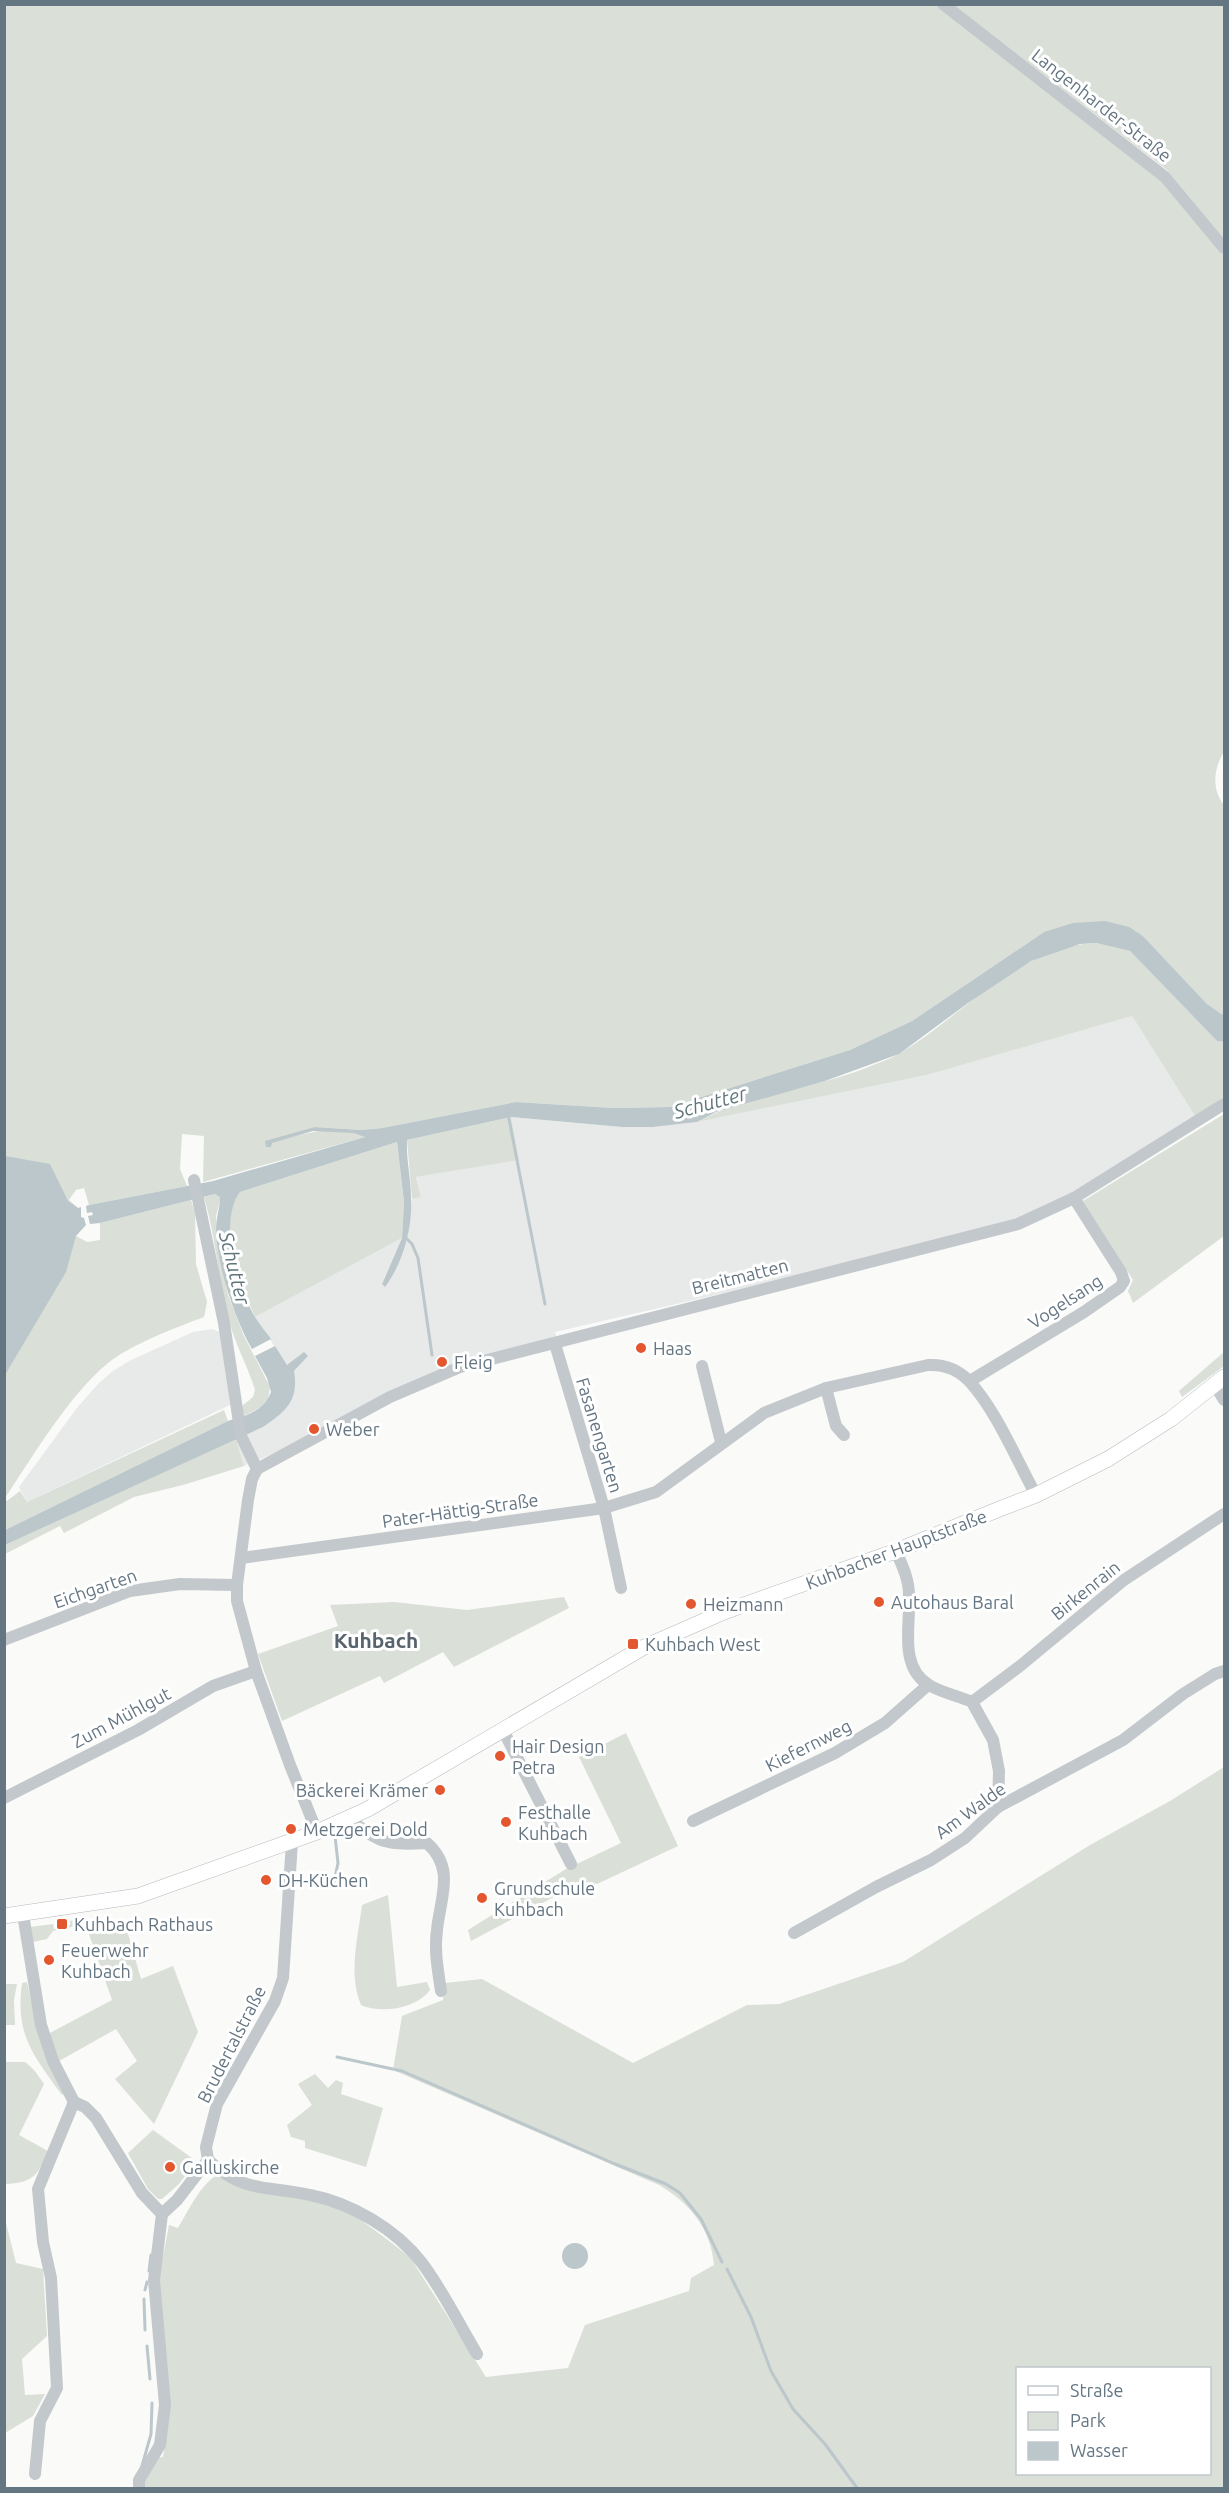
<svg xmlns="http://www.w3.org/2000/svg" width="1229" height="2493" font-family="Ubuntu,sans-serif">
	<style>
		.built { fill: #e8e9e9 }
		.green { fill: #dadfd7; fill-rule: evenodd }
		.water { fill: #bbc7cb }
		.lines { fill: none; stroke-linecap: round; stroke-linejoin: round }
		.stream { stroke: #bbc7cb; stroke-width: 3 }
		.major-casing { stroke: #b5babe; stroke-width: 16 }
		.minor { stroke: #c3c8cc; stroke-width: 12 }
		.major { stroke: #fff; stroke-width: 15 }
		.poi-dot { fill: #e4572e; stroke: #fff; stroke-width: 2 }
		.labels { text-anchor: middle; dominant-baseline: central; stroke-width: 6; stroke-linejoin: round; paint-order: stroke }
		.street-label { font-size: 18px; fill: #657683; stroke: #fff }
		.poi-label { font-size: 18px; fill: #657683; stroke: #fff; text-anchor: start }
		.water-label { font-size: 20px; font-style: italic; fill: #60757c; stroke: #fff }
		.quarter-label { font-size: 21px; font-weight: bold; fill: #57646e; stroke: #fff }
	</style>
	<rect width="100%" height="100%" fill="#fafaf8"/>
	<!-- built -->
	<g class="built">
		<path d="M1132,1016L1195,1116L1077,1190L1012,1222L824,1270L555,1332L557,1338L459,1364L316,1435L244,1466L236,1439L263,1427L294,1371L308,1356L287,1365L255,1317L402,1238L382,1283L385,1286L409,1224L412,1199L421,1197L416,1177L518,1160L511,1117L622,1127H653L697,1122L927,1075Z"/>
		<path d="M212,1329L220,1332L230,1405L27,1502L19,1487L77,1408L98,1384L113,1371L131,1360L193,1332Z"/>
	</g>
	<!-- green -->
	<g class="green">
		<path d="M5,5H936L1162,177L1224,256V752C1214,767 1211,789 1224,805V1014L1221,1015L1207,1004L1143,936L1129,928L1044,932L912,1021L850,1050L670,1107L613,1108L516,1102L382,1128L361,1130L315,1127L271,1143C298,1135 339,1122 365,1137L203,1182L204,1136L182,1134L180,1169L187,1186L89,1205L84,1188L76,1190L69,1200L78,1208L83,1226L76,1236L87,1242L100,1240V1223L191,1200L195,1213L196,1264L207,1302L204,1317C177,1327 130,1345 108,1363C69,1395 33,1456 5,1498Z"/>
		<path d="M953,5H1224V239L1167,170Z"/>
		<path d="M1096,943L1130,951L1217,1041L1224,1042V1097L1195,1116L1132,1016L927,1075L697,1122C750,1094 815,1089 871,1066C880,1062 891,1059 900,1053C963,1016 1018,946 1096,943Z"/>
		<path d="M1224,1114V1236L1133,1303L1128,1291L1133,1280L1083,1201Z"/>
		<path d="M511,1117L519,1160L416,1177L421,1197L412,1199L407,1140Z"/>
		<path d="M397,1142L404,1203L402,1238L255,1317C240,1284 215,1226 240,1192Z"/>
		<path d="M215,1194L221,1197L216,1216V1232L228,1295L243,1334L270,1387L268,1399L261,1407L244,1416L242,1406L253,1397L255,1390C248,1366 235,1345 229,1320C218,1280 216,1237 204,1197Z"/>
		<path d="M1224,1352V1366L1182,1397L1179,1391Z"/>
		<path d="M224,1410L228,1421L5,1530V1500L7,1501L20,1491L27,1502Z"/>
		<path d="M236,1439L244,1466L183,1485L134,1497L64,1533L60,1526L5,1554V1545Z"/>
		<path d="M564,1597L569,1608L454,1667L443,1652L384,1683L380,1676L282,1721L258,1654L338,1626L330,1605L394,1602L467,1610Z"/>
		<path d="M626,1733L678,1846L597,1884L582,1882L471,1941L468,1930L566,1869L621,1843L579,1757Z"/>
		<path d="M1224,1767V2488H143V2481L156,2458L163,2457L168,2428L158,2295L160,2272L169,2225L178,2228C189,2210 199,2186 218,2174L336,2206C363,2219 386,2239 410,2257L486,2377L568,2368L585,2325L689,2291L691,2278L714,2265C711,2229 690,2203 659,2185L393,2070L402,2016L443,2000L445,1983L482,1979L633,2063L747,2005L779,2004L903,1962L1090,1845L1170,1801ZM1018,2368H1210V2474H1018Z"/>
		<path d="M388,1895L397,1987L427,1982L430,1990C416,2009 381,2014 361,2005C348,1973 358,1938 362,1905Z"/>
		<path d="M83,1918L85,1924L53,1931L47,1939L33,1942L30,1927L53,1924L54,1929L70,1925V1921Z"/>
		<path d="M125,1923L141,1979L173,1966L198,2032L154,2124L115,2079L137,2061L116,2029L59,2061L48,2034L112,2000L89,1934Z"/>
		<path d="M27,1982L39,2037L65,2093L62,2095C33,2055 15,2035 22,1983Z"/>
		<path d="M5,1984H17L14,2000L15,2025H5Z"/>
		<path d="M4,2062H25L34,2070L44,2084L19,2135L48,2151C38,2176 32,2183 5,2184Z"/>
		<path d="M315,2074L328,2088L336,2080L343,2083L341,2094L383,2108L366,2167L305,2148V2141L291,2137L287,2125L312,2105L298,2084Z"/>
		<path d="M153,2130L196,2161L179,2184L162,2199H158L148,2189L128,2153Z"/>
		<path d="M4,2215L16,2263L43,2269L47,2336L22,2359L25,2395L45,2394L33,2416L5,2433Z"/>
	</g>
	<!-- water -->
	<g class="water">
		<path d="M1105,921L1129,927L1143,936L1207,1004L1221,1014H1224V1042L1217,1041L1130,951L1096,943L1080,944L1031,961L968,1003L899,1054L825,1081L716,1112L697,1122L653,1127H622L511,1117L407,1140C406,1159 411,1178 411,1197C413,1227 403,1263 385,1287L382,1284L402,1238L404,1202L397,1142L240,1192C218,1222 237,1287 255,1317C260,1325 266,1332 271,1339L252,1349C234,1318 217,1265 216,1229C216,1217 220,1208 220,1197L215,1194L100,1223L90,1224L88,1216L93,1215L92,1212L87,1213L86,1206L89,1205L213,1181L365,1137L354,1133L313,1131L272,1143L271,1147H266L265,1141L315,1127L361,1130L382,1128L516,1102L613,1108L670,1107L850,1050L912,1021L1044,932L1073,923Z"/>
		<path d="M5,1156L50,1164L68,1201L78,1208L81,1207V1217L84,1218L86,1225L76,1236L66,1272L5,1375Z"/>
		<path d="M275,1346L287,1365L304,1352L308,1356L294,1371C299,1401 286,1411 263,1427L5,1545V1530L228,1421C246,1416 264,1411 271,1392L267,1378L255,1356Z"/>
		<circle cx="575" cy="2256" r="13"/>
	</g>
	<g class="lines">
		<!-- stream -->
		<g class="stream">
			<path d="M508,1114L545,1304"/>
			<path d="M404,1236L412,1244L418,1258L432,1355"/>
			<path d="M333,1887L338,1863L335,1836"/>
			<path d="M337,2057L402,2071L615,2164L666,2184L680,2193L701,2219L722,2262"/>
			<path d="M727,2269L751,2317L771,2371L793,2409L825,2444L857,2488"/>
			<path d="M149,2271L151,2255"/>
			<path d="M145,2290L147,2282"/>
			<path d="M144,2299L145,2330"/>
			<path d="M147,2346L150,2379"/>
			<path d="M142,2466L151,2434L152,2403"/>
		</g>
		<!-- major casing -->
		<g class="major-casing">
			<path id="major" d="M4,1916L138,1896L317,1832L368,1809L644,1647L724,1612L896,1551L1002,1508L1036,1495L1108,1459L1171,1419L1224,1377"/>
		</g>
		<!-- minor -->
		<g class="minor">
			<path d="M943,4L1165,177L1224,248"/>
			<path d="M194,1180L224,1323L241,1436L257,1469"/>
			<path d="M555,1344L604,1508L621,1588"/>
			<path d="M702,1366L721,1442"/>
			<path d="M970,1381L1084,1312L1120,1287L1124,1281L1121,1272L1074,1198"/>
			<path d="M1215,1385L1224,1400"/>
			<path d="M826,1388L836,1426L844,1435"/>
			<path d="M257,1469L390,1397L460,1367L1018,1224L1074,1198L1224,1104"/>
			<path d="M257,1469L252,1479L248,1500L237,1585V1601L256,1671L290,1765L317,1832"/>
			<path d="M896,1551C902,1565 909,1579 909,1595C911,1623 898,1667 929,1685C942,1693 959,1696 972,1702L993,1740L999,1771L998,1807"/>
			<path d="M241,1558L604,1508L656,1492L764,1413L826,1388L928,1365C944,1364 959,1370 970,1382C997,1412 1016,1459 1036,1495"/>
			<path d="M4,1640L130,1591L180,1584L237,1585"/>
			<path d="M972,1702L1020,1666L1124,1580L1224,1514"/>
			<path d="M503,1730L571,1864"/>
			<path d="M4,1798L138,1730L213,1686L256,1671"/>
			<path d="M349,1818C378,1844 389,1845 427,1843C456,1869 440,1898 437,1930C434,1951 438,1970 441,1991"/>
			<path d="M693,1821L835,1753L885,1723L928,1685"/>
			<path d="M23,1914L41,2025L53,2061L74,2102L85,2107L96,2118L142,2193L162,2214"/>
			<path d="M794,1933L876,1887L931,1860L965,1838L998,1807L1123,1740L1183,1694L1215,1674L1224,1671"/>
			<path d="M208,2160C245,2194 266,2185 310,2195C351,2203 396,2229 422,2263C443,2291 459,2324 477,2354"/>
			<path d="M162,2214L177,2200L208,2160L206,2147L217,2104L275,2001L283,1978L292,1842"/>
			<path d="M35,2474L40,2421L57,2388L51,2278L43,2242L38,2189L74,2102"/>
			<path d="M139,2488V2480L160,2445L165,2405L154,2280L162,2214"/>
		</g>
		<!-- major -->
		<use href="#major" class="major"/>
	</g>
	<!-- markers -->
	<g class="poi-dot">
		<circle cx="641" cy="1348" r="6"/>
		<circle cx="442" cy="1362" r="6"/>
		<circle cx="314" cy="1429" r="6"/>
		<circle cx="879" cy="1602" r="6"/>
		<circle cx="691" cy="1604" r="6"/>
		<rect x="627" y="1638" width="12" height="12" rx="3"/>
		<circle cx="500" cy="1756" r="6"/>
		<circle cx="440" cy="1790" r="6"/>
		<circle cx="506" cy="1822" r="6"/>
		<circle cx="291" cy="1829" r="6"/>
		<circle cx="266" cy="1880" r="6"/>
		<circle cx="482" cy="1898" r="6"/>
		<rect x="56" y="1918" width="12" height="12" rx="3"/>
		<circle cx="49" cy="1960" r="6"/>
		<circle cx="170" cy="2167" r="6"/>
	</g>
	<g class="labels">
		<!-- street labels -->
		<g class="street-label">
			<text transform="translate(1102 105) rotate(38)">Langenharder-Straße</text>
			<text transform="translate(740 1276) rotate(-14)">Breitmatten</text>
			<text transform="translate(1065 1301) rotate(-33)">Vogelsang</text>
			<text transform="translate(600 1435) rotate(73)">Fasanengarten</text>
			<text transform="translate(460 1510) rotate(-8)">Pater-Hättig-Straße</text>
			<text transform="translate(896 1549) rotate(-21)">Kuhbacher Hauptstraße</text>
			<text transform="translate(95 1588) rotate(-19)">Eichgarten</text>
			<text transform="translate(1085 1590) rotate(-39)">Birkenrain</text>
			<text transform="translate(121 1717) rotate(-28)">Zum Mühlgut</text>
			<text transform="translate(808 1745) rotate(-27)">Kiefernweg</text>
			<text transform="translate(970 1810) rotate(-36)">Am Walde</text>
			<text transform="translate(231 2044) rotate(-63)">Brudertalstraße</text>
		</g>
		<!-- poi labels -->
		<g class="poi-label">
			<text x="653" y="1348">Haas</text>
			<text x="454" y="1362">Fleig</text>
			<text x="326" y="1429">Weber</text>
			<text x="891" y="1602">Autohaus Baral</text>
			<text x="703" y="1604">Heizmann</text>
			<text x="645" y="1644">Kuhbach West</text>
			<text x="512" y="1746">Hair Design<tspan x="512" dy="21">Petra</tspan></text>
			<text x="428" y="1790" text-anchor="end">Bäckerei Krämer</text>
			<text x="518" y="1812">Festhalle<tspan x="518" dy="21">Kuhbach</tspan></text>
			<text x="303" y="1829">Metzgerei Dold</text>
			<text x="278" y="1880">DH-Küchen</text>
			<text x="494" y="1888">Grundschule<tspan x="494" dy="21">Kuhbach</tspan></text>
			<text x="74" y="1924">Kuhbach Rathaus</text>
			<text x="61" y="1950">Feuerwehr<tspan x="61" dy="21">Kuhbach</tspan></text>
			<text x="182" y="2167">Galluskirche</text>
		</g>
		<!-- water labels -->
		<g class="water-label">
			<text transform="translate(710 1102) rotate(-15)">Schutter</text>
			<text transform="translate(235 1268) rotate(76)">Schutter</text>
		</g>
		<!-- quarter labels -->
		<g class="quarter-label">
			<text x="376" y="1640">Kuhbach</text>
		</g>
	</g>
	<!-- border -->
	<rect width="1229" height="2493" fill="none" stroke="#657683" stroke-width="12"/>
	<!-- legend -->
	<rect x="1016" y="2367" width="195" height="108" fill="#ffffff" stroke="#c1c8cd" stroke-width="1.5"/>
	<rect x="1028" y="2386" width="30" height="9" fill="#ffffff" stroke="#c1c8cd" stroke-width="1.5"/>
	<text x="1070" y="2397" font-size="18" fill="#657683">Straße</text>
	<rect x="1028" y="2412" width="30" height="18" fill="#dadfd7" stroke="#c1c8cd" stroke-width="1.5"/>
	<text x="1070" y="2427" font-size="18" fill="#657683">Park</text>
	<rect x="1028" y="2442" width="30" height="18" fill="#bbc7cb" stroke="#c1c8cd" stroke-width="1.5"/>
	<text x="1070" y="2457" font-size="18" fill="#657683">Wasser</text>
</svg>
